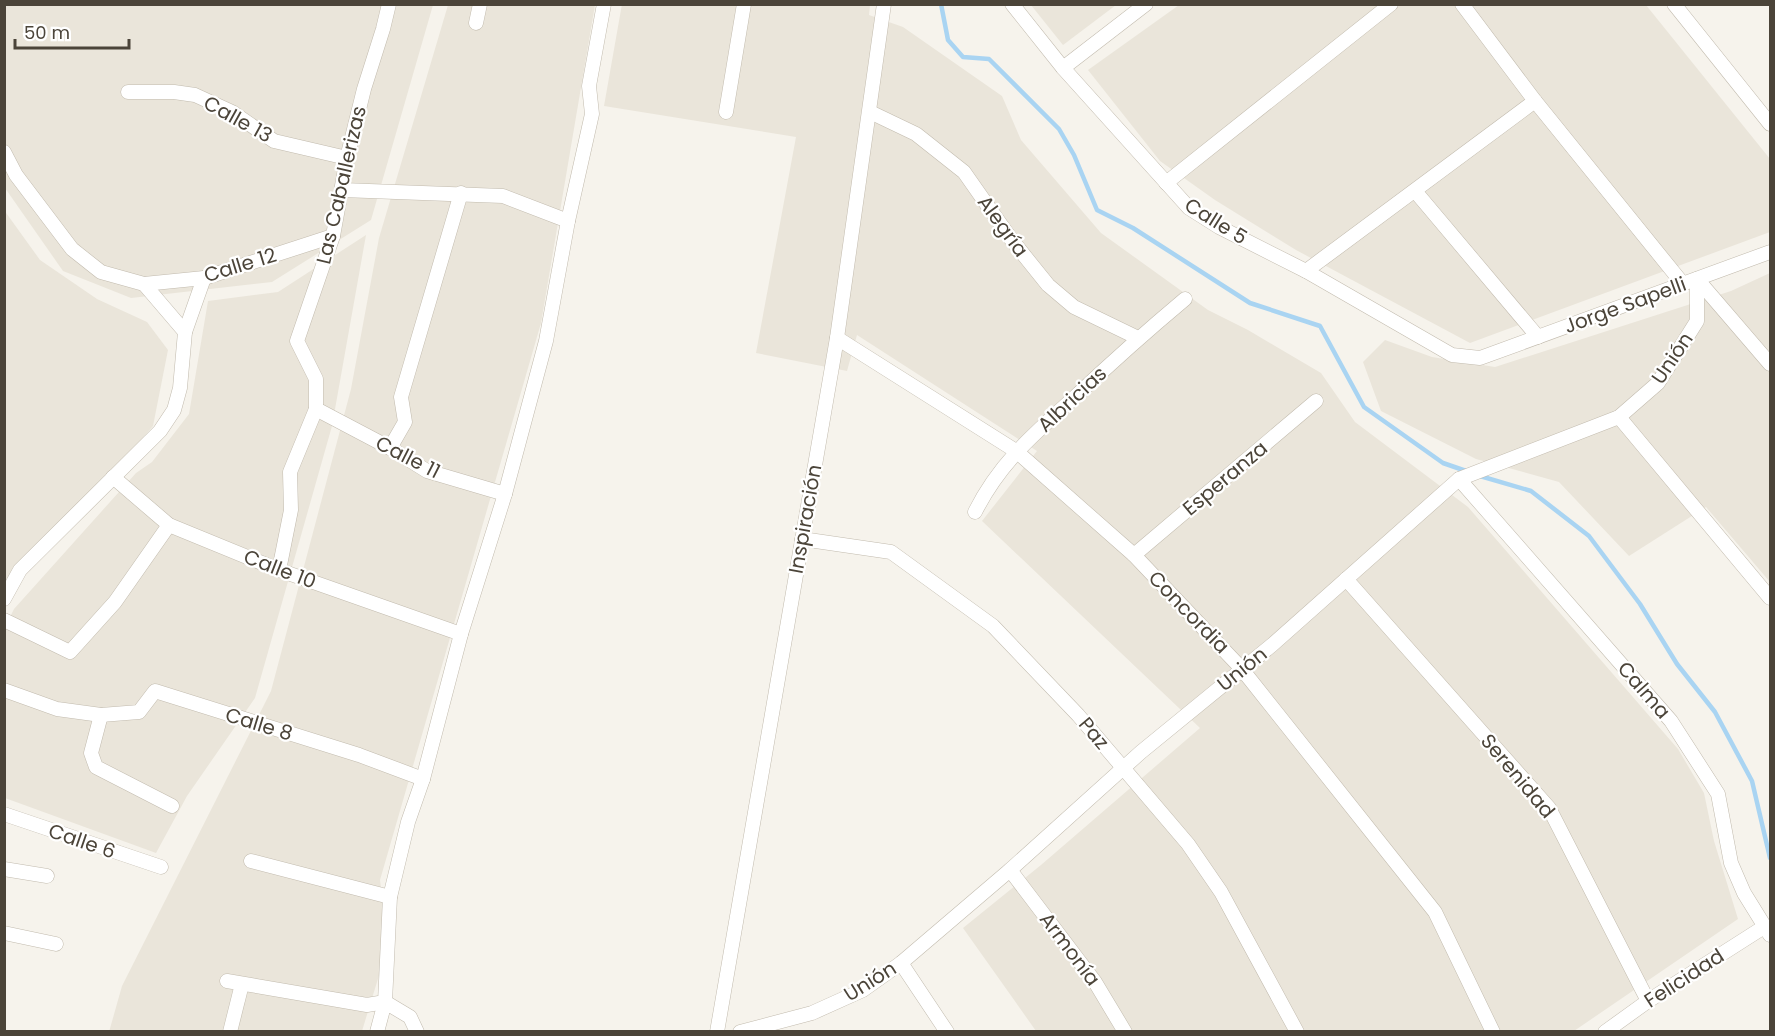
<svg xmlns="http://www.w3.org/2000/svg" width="1775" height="1036" font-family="Poppins,sans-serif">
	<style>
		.residential { fill: #eae5da }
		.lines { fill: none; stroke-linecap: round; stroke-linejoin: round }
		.stream { stroke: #a9d4f2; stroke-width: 4.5 }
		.street-casing { stroke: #c2bbae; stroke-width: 15 }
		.street { stroke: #fff; stroke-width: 14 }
		.labels { text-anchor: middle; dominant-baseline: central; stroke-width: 4.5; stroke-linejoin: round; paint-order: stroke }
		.street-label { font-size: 20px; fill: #4b4439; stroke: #fff }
	</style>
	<rect width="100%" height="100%" fill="#f6f3ec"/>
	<!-- residential -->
	<g class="residential">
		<path d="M622,4L870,5L869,15L903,27L1002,96L1021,140L1101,233L1208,310L1248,330L1321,373L1355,422L1468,507L1678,749L1704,793L1714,841L1738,919L1574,1031H1036L963,928L1041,865L1200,728L982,521L1037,451L857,335L847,371L756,353L796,137L604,106Z"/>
		<path d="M4,5H433L371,220L272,282L131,298L63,271L5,188Z"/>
		<path d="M448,5H595L541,323L380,880L388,946L362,1031L109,1032L122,986L271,691L351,389L379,238Z"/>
		<path d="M1031,5H1116L1063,45Z"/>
		<path d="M1179,5H1646L1770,159V232L1470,343L1296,250L1215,200L1160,161L1088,70Z"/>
		<path d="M4,210L40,260L97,299L147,322L168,350L153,426L5,595Z"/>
		<path d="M366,235L332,426L255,698L187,796L156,853L5,798V627L14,609L136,473L152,462L189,414L208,301L278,292Z"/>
		<path d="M1770,273V582L1706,507L1629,556L1559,482L1476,459L1381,411L1363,362L1385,340L1432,357L1495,367L1731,291Z"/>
	</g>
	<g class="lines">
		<!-- stream -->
		<g class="stream">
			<path d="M941,4L948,40L963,57L989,59L1059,129L1074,155L1097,210L1133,228L1250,303L1320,326L1364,407L1443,463L1469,472"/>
			<path d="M1480,476L1531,491L1589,536L1640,604L1677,664L1715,712L1752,781L1770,858"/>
		</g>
		<!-- street casing -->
		<g class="street-casing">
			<g id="street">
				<path d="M1012,4L1063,68L1189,208L1219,227L1306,271L1452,355L1480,358L1770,252"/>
				<path d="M1462,4L1535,101L1683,284"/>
				<path d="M1674,4L1770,124"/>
				<path d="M476,23L480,4"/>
				<path d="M1063,68L1146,4"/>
				<path d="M128,92H174L195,95L232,112L274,141L347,158"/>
				<path d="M726,112L744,4"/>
				<path d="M870,112L916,134L964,172L1011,239L1048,285L1074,307L1138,338"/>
				<path d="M4,152L16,175L72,249L101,272L144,284L185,332L180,388L174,410L160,431L20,570L4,599"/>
				<path d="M1166,183L1391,4"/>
				<path d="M342,190L503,196L568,221"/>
				<path d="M1415,191L1538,337"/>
				<path d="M1306,271L1535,101"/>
				<path d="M1697,279L1770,364"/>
				<path d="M144,284L204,278L333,236"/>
				<path d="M185,332L204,278"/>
				<path d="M837,338L1016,451L1134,555L1241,668L1435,912L1493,1032"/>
				<path d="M316,409L390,448L427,471L505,494"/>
				<path d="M1619,417L1770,598"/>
				<path d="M390,448L405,422L401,397L461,193"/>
				<path d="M113,477L169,525L279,570L461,634"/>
				<path d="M1459,479L1671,721L1718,794L1731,863L1744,893L1770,935"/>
				<path d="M975,512C1000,462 1035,433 1076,396C1112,362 1148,330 1185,299"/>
				<path d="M802,539L891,552L993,626L1078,715L1188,844L1221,892L1297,1032"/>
				<path d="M1134,555L1316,401"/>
				<path d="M279,570L291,510L290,472L316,409V379L297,341L333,236L347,158L364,89L383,29L389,4"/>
				<path d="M1346,579L1549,808L1648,1001"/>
				<path d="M4,620L70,652L115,602L169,525"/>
				<path d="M4,690L57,709L101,715L91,753L96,767L172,806"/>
				<path d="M101,715L139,712L155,691L359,755L423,779"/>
				<path d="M4,814L161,867"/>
				<path d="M251,861L390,897"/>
				<path d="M4,869L47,876"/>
				<path d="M1010,870L1095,982L1125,1032"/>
				<path d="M4,933L56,944"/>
				<path d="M901,963L947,1032"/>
				<path d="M227,981L367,1005L385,1002L390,897L408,822L423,779L461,634L505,494L546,341L568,221L592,114L589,86L604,4"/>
				<path d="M230,1032L242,984"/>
				<path d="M377,1032L385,1002L410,1017L417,1032"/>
				<path d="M717,1032L837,338L884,4"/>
				<path d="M740,1032L812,1013L863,990L901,963L1010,870L1141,752L1272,645L1459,479L1619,417L1658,383L1697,321V279"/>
				<path d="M1605,1032L1648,1001L1764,927"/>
			</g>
		</g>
		<!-- street -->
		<use href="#street" class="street"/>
	</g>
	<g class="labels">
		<!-- street labels -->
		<g class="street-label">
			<text transform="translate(238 119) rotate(29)">Calle 13</text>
			<text transform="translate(341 185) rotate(-77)">Las Caballerizas</text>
			<text transform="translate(1216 221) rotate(32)">Calle 5</text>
			<text transform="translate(1003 226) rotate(54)">Alegría</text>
			<text transform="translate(240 265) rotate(-17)">Calle 12</text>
			<text transform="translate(1625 305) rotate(-20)">Jorge Sapelli</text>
			<text transform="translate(1672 358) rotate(-56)">Unión</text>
			<text transform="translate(1072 399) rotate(-43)">Albricias</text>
			<text transform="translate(408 457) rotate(27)">Calle 11</text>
			<text transform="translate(1225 478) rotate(-40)">Esperanza</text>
			<text transform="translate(805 519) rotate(-80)">Inspiración</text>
			<text transform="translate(280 569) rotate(21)">Calle 10</text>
			<text transform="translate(1189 612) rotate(46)">Concordia</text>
			<text transform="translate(1242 669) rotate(-39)">Unión</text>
			<text transform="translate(1644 690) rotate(49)">Calma</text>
			<text transform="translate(259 724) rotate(17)">Calle 8</text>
			<text transform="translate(1094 733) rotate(50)">Paz</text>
			<text transform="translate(1518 776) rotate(50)">Serenidad</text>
			<text transform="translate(82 841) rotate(19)">Calle 6</text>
			<text transform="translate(1070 949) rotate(53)">Armonía</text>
			<text transform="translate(1684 978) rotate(-33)">Felicidad</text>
			<text transform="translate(870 981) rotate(-32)">Unión</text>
		</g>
	</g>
	<!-- border -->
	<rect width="1775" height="1036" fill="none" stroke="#4b4439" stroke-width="12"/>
	<!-- scale -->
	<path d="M15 39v9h114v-9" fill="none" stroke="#4b4439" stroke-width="3"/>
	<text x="24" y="39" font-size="18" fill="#4b4439" stroke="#ffffff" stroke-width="4.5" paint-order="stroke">50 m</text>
</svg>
